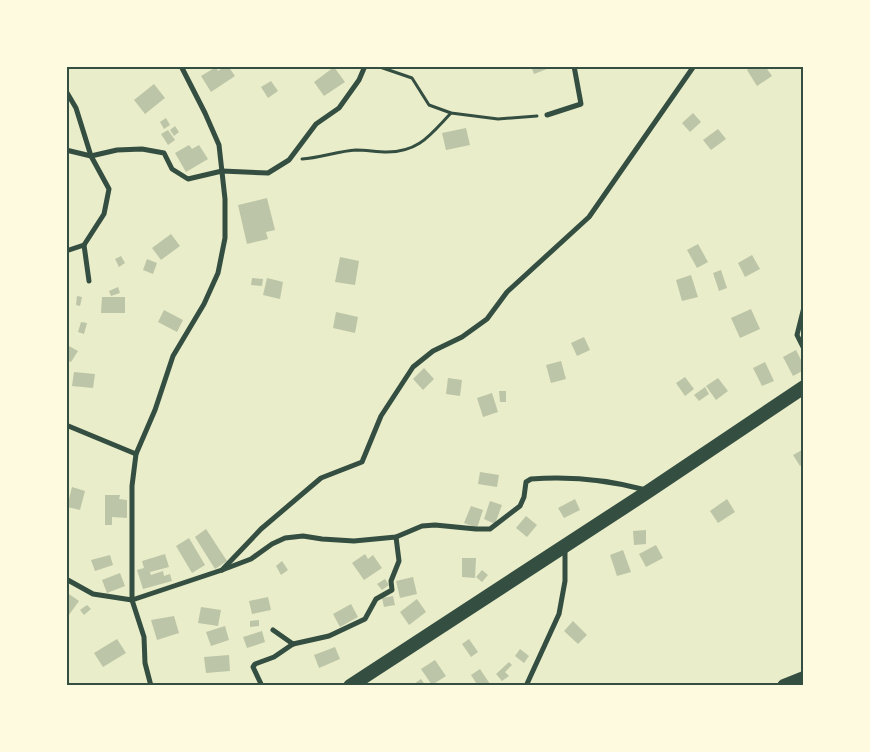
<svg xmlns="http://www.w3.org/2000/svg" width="870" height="752" font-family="Cabin,sans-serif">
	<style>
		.building { fill: #bcc5a7 }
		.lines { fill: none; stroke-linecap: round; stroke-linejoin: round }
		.path { stroke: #344e41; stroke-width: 3 }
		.minor { stroke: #344e41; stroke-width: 5 }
		.trunk { stroke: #344e41; stroke-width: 14 }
		.neatline { fill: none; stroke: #344e41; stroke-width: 2 }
	</style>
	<rect width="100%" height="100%" fill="#e9edc9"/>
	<!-- building -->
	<g class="building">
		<path d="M225,66H228L235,76L211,92L201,76L216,67L218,71Z"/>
		<path d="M531,66H546L547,69L534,74Z"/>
		<path d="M753,66H765L772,76L757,86L747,70Z"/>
		<path d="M334,67L345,82L324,96L314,82Z"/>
		<path d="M271,81L278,91L268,98L261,87Z"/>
		<path d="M154,84L165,98L145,114L134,100Z"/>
		<path d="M693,113L701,122L690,132L682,123Z"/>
		<path d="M166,118L170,125L164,129L160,122Z"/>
		<path d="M175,126L179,132L174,136L170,130Z"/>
		<path d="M466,128L470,145L446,150L442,133Z"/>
		<path d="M718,129L726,139L711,150L703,140Z"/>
		<path d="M168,130L175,140L168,145L161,134Z"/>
		<path d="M189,145L192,149L199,145L208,159L186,172L175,153Z"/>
		<path d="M267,198L275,230L266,232L268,239L247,244L238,205Z"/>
		<path d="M171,234L180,246L161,260L152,248Z"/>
		<path d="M698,244L708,262L697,268L687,250Z"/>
		<path d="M752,255L760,269L745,277L738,263Z"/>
		<path d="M121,256L125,263L119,267L115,259Z"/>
		<path d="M340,257L359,261L355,285L335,282Z"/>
		<path d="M147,259L157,263L153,274L143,270Z"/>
		<path d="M721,270L727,288L719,291L713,273Z"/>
		<path d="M691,275L698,297L682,301L676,280Z"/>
		<path d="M252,278L263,279L262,286L251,285Z"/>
		<path d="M267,278L283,282L280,299L263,295Z"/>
		<path d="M118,287L120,293L111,296L109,291Z"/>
		<path d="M77,296L82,297L80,306L76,305Z"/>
		<path d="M102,297H125V313H101Z"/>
		<path d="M751,309L760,329L740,338L731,318Z"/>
		<path d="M164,310L183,320L177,332L158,322Z"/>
		<path d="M336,312L358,317L355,333L333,328Z"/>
		<path d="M81,322L87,323L84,334L78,332Z"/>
		<path d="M584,337L590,350L577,356L571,343Z"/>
		<path d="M67,345L78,351L71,362L66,360Z"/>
		<path d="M796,350L804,366V370L793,376L783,357Z"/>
		<path d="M561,361L566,379L551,383L546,365Z"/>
		<path d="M765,362L774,381L762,386L753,368Z"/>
		<path d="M424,368L434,379L423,390L413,379Z"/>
		<path d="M74,372L95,374L93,388L72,386Z"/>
		<path d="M685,377L694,389L685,396L676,383Z"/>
		<path d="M448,378L462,380L460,396L446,394Z"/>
		<path d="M718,378L728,391L716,400L706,386Z"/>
		<path d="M705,387L709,394L699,401L694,395Z"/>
		<path d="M499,391H506V402H500Z"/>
		<path d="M492,393L498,412L483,417L477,398Z"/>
		<path d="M802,450L804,454V463L800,466L793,455Z"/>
		<path d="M480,472L499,475L497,487L478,484Z"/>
		<path d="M72,487L85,491L80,510L67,507Z"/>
		<path d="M105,495H120L119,499L127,500V518L112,517V525H105Z"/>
		<path d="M575,499L580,510L564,518L558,508Z"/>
		<path d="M727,499L735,512L718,523L710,511Z"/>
		<path d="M490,501L502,505L495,524L484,519Z"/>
		<path d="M471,506L483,510L477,528L464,523Z"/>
		<path d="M526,516L537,525L527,537L516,528Z"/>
		<path d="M206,529L227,561L215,569L195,537Z"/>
		<path d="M646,530V544L634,545L633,531Z"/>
		<path d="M189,538L205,565L192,573L176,546Z"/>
		<path d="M656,545L663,558L646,567L639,554Z"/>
		<path d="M623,550L631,572L617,576L610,555Z"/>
		<path d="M165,554L169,567L150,572L151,575L163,571L164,576L170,574L172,581L143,589L137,570L144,568L142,561Z"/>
		<path d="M365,554L368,559L373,555L382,568L364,580L352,563Z"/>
		<path d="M110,555L113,565L95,571L91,560Z"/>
		<path d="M462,558H476L475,578L462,577Z"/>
		<path d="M282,561L288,570L281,575L276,566Z"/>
		<path d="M482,570L488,575L482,582L476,577Z"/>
		<path d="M120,573L125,586L107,593L102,580Z"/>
		<path d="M413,577L417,594L400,598L396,581Z"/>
		<path d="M385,579L389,585L382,590L377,584Z"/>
		<path d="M66,592L79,601L66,619Z"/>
		<path d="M393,596L395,605L384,607L382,598Z"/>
		<path d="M268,597L271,610L252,614L249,601Z"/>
		<path d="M417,599L426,612L409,625L400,612Z"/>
		<path d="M351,604L358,617L340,627L333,614Z"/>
		<path d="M87,605L91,609L84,615L80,610Z"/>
		<path d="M201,607L221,610L218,626L198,623Z"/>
		<path d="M174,616L179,633L157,640L151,620Z"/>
		<path d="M259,620V626L250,627V621Z"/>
		<path d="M573,621L587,635L578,644L564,631Z"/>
		<path d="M225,626L229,640L211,646L206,632Z"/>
		<path d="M262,631L265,642L247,648L243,637Z"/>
		<path d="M117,639L126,653L103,667L94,653Z"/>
		<path d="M469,639L478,652L471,657L462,644Z"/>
		<path d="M335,647L340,659L319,668L314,655Z"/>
		<path d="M520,649L529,656L524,663L515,656Z"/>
		<path d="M229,655L230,671L206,673L204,657Z"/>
		<path d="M435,660L446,676L432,685L421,669Z"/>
		<path d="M509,662L512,665L505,672L509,676L502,681L496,674Z"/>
		<path d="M480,669L490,684L488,686H478L471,675Z"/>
		<path d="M421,679L426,686H416L414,684Z"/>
	</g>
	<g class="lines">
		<!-- path -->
		<g class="path">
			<path d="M377,66L412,78L429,105L451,113L498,119L537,116"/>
			<path d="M302,159C320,158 338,151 356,150C366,150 377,152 387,152C419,152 430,135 451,113"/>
		</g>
		<!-- minor -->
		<g class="minor">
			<path d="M66,91L76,108L91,156L109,189L104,214L84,245L89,281"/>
			<path d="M547,115L581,104L574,66"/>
			<path d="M66,150L91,156L117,150L142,149L164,153L172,169L188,179L222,171L268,173L289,160L316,124L339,108L359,80L365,66"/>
			<path d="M66,251L84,245"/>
			<path d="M804,307L797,335L804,349"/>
			<path d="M66,425L136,454"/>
			<path d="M222,570L261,529L321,478L362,462L381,416L413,367L433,351L462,337L487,319L507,292L589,217L694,66"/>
			<path d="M66,579L93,594L132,600V486L136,454L155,410L173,356L204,304L218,273L225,238V199L219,145L205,113L181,66"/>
			<path d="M273,630L293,644"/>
			<path d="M151,686L145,663L144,637L132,600L222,570L251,559L272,544L285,538L303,536L322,539L354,541L396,537L422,526L435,525L476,529H490L520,506L524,497L526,482L531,479C569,476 609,480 646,490"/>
			<path d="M262,686L253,667L255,664L274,657L293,644L329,636L365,619L376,599L392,590L391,581L399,561L396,537"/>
			<path d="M526,686L559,614L565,581V548"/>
		</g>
		<!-- trunk -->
		<g class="trunk">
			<path d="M350,686L649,491L804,387"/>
			<path d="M784,686L804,678"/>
		</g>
	</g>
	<!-- border -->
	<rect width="870" height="752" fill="none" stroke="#fefae0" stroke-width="135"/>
	<rect x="68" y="68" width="734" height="616" class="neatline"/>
</svg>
